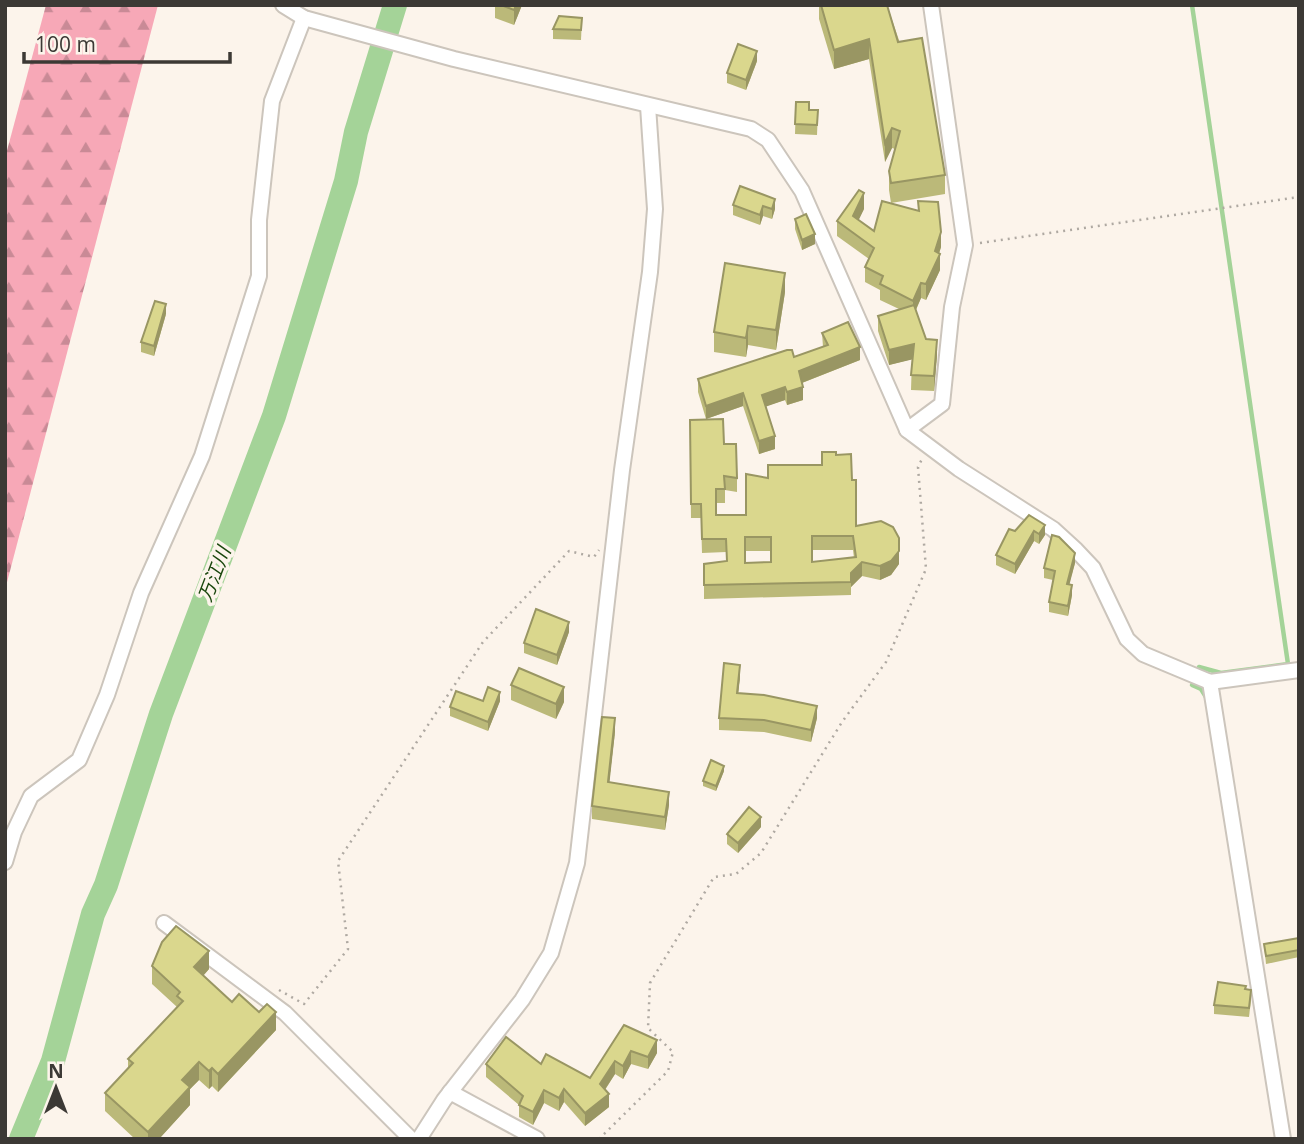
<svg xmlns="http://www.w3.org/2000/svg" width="1304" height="1144" font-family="'Open Sans','Noto Sans JP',sans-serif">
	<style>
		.forest { fill: url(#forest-firs) }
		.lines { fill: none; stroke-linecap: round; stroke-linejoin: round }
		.stream { stroke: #a4d398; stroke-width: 4.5 }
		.river { stroke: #a4d398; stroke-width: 24 }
		.minor-casing { stroke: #ccc5bc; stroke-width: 18 }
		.path { stroke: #afa9a2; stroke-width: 2.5; stroke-dasharray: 2 5; stroke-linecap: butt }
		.minor { stroke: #fff; stroke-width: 14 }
		.wall { fill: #bbb979; fill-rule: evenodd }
		.shaded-wall { fill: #999663 }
		.building { fill: #dad78d; stroke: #999663; stroke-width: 2; fill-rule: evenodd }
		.labels { text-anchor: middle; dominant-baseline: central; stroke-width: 7; stroke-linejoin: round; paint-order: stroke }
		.water-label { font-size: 19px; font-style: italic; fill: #1a470d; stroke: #fcf4eb }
	</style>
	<defs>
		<pattern id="forest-firs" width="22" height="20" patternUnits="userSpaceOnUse" patternTransform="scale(1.75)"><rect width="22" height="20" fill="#f7a8b7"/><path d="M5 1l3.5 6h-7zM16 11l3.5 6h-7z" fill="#c98a96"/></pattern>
	</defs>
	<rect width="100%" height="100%" fill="#fcf4eb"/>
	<!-- forest -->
	<path class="forest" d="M46,5H158L5,590V158Z"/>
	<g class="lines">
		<!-- stream -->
		<g class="stream">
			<path d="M1192,5L1288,664L1221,673L1199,667"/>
			<path d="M1192,685L1201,689L1206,697"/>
		</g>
		<!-- river -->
		<path class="river" d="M21,1139L53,1061L93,914L106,885L161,714L274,416L346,181L356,132L395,5"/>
		<!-- minor casing -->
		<g class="minor-casing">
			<g id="minor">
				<path d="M283,5L304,18L454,59L751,129L768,140L802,191L907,430L959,469L1053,529L1076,550L1093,568L1127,639L1143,654L1210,682L1299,670"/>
				<path d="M907,430L942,404L952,307L965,245L931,5"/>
				<path d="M1210,682L1283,1139"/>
				<path d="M5,862L14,832L31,796L79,760L107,695L141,593L202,456L259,276V220L272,101L304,18"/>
				<path d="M164,923L285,1013L411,1139"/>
				<path d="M450,1092L537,1139"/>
				<path d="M419,1139L444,1100L522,1000L551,953L577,863L622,470L650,272L655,209L648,106"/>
			</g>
		</g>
		<!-- path -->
		<g class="path">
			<path d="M980,243L1299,197"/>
			<path d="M279,990L304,1004L348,949L338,861L483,642L569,551L594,557L599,550"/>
			<path d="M599,1139L668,1071L673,1052L648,1028L650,983L714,877L736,874L761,853L842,722L886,662L926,569L918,467L922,459"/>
		</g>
		<!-- minor -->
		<use href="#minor" class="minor"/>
	</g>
	<!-- wall -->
	<g class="wall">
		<path d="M495,5H522L514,25L495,18Z"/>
		<path d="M819,5H887L945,175V194L891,203L889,190V171L895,149L892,148L885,162L869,59L834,69L819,19Z"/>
		<path d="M582,18L581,40L553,39V29Z"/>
		<path d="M757,61L746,90L727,83V73Z"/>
		<path d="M796,102L809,110H818L817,135L795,134Z"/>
		<path d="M740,186L775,209L772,219L763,216L760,225L733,215V205Z"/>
		<path d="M864,209L858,220L874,231L941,247L939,254L940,270L926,300L921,298L916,310L926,339L937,355L934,391L911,390L912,359L889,365L878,331V316L899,309L880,300V290L865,282V267L869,259L837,236V221Z"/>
		<path d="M795,219L815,244L802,250L795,229Z"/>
		<path d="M785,292L776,350L748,345L746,357L714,352V332Z"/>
		<path d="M166,314L154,356L141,352V342Z"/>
		<path d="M822,333L860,360L802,383L803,400L787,405L785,400L766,406L775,449L759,454L743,406L706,419L698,392V379L794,357L823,347Z"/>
		<path d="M690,420L724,444L737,478V492L725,490V503H716V515H746L768,478L822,465L836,455L852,480L856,526L899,552V564L891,575L880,580L862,576L851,587V595L704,599V564L726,561V552L702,553L701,518H691ZM812,550H853L854,558L812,562ZM745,551H771V562L745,563Z"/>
		<path d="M1029,515L1045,535L1039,544L1034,541L1015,574L996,565V555Z"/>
		<path d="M1075,563L1069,584L1072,595L1068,616L1049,612V602L1053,580L1044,578V568Z"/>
		<path d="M569,632L557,665L524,653V643Z"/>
		<path d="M740,677L738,693L817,718L811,742L764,732L719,730V718Z"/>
		<path d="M511,685L564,702L556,719L511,700Z"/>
		<path d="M483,701H500L488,731L450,716V707Z"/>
		<path d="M615,732L609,782L669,805L665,830L592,819V806Z"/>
		<path d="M724,771L716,791L703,786V781Z"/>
		<path d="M761,827L738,853L727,844V834Z"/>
		<path d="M1299,938V957L1266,964L1264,944Z"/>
		<path d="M152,966L209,969L203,976L232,1002L276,1030L218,1092L212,1086L209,1089L199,1080L190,1089V1105L159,1139H135L105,1111V1093L128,1068V1059L177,1007L152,984Z"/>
		<path d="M1246,989L1251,1000L1249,1017L1214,1014V1005Z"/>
		<path d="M624,1025L657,1053L648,1069L631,1064L623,1079L615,1074L605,1090L609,1107L585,1126L564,1102L559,1111L544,1103L533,1125L519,1117V1105L486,1077V1064H541L590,1078Z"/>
	</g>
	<!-- shaded-wall -->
	<g class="shaded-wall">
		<path d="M516,5H522L514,25V10Z"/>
		<path d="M869,39V59L834,69V50Z"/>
		<path d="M757,51V61L746,90V80Z"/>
		<path d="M892,128V148L885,162V143Z"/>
		<path d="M864,193V209L853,232V216Z"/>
		<path d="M775,199V209L772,219V209Z"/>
		<path d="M763,206V216L760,225V215Z"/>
		<path d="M941,232V247L935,265L940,254V270L926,300V284Z"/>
		<path d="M815,234V244L802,250V240Z"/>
		<path d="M785,273V292L776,350V330Z"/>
		<path d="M921,283V298L913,316V301Z"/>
		<path d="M166,304V314L154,356V346Z"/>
		<path d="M748,326V345L746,357V338Z"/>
		<path d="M937,340V355L934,391V376Z"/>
		<path d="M914,344V359L889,365V350Z"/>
		<path d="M860,347V360L799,384V371Z"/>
		<path d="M785,387V400L762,408V395Z"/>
		<path d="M803,387V400L787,405V392Z"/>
		<path d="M743,393V406L706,419V406Z"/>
		<path d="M775,436V449L759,454V441Z"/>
		<path d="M1045,525V535L1039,544V534Z"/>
		<path d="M1034,531V541L1015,574V564Z"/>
		<path d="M899,538V564L891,575L880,580V566Z"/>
		<path d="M1075,553V563L1067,594V584Z"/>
		<path d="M862,562V576L851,587V573Z"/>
		<path d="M1072,585V595L1068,616V606Z"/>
		<path d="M569,622V632L557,665V655Z"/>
		<path d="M740,665V677L737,705V693Z"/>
		<path d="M564,687V702L556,719V704Z"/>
		<path d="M500,692V701L488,731V722Z"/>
		<path d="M817,706V718L811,742V730Z"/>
		<path d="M615,718V732L608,796V782Z"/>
		<path d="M724,766V771L716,791V786Z"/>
		<path d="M669,792V805L665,830V817Z"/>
		<path d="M761,817V827L738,853V843Z"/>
		<path d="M209,951V969L194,986V967Z"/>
		<path d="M276,1012V1030L218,1092V1074Z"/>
		<path d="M657,1040V1053L648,1069V1057Z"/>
		<path d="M631,1051V1064L623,1079V1066Z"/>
		<path d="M615,1061V1074L600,1097V1084Z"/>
		<path d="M199,1062V1080L190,1089V1105L159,1139H148V1132L182,1080Z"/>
		<path d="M212,1068V1086L209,1089V1071Z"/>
		<path d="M564,1089V1102L559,1111V1098Z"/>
		<path d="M544,1090V1103L533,1125V1112Z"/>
		<path d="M609,1094V1107L585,1126V1113Z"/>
	</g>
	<!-- building -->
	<g class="building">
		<path d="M501,5H516L514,10Z"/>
		<path d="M821,5H887L898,42L922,38L945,175L891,183L889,171L900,131L892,128L885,143L869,39L834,50Z"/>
		<path d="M559,16L582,18L581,30L553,29Z"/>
		<path d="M738,44L757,51L746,80L727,73Z"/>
		<path d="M796,102H809V110H818L817,125L795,124Z"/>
		<path d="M740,186L775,199L772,209L763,206L760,215L733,205Z"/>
		<path d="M859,190L864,193L853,216L874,231L882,201L919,211L918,201L938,202L941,232L935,251L940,254L926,284L921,283L913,301L880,284L883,276L865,267L874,248L837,221Z"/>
		<path d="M806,214L815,234L802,240L795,219Z"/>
		<path d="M725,263L785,273L776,330L748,326L746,338L714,332Z"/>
		<path d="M155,301L166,304L154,346L141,342Z"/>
		<path d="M914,305L926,339L937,340L934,376L911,375L914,344L889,350L878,316Z"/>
		<path d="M848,322L860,347L799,371L803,387L787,392L785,387L762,395L775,436L759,441L743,393L706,406L698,379L787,350H792L794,357L828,345L822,333Z"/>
		<path d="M723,419L724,444H736L737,478L724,476L725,489H716V515H746V474L768,478V465H822V452H836V455L851,454L852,480H856V526L881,521L893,527L899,538V551L891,561L880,566L862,562L851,573V582L704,585V564L727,561L726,539H702L701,504H691L690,420ZM812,536H853L856,557L812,562ZM745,537H771V562L745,563Z"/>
		<path d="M1029,515L1045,525L1039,534L1034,531L1015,564L996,555L1009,529L1015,531Z"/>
		<path d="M1052,535L1059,537L1075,553L1067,584L1072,585L1068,606L1049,602L1055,571L1044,568Z"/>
		<path d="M536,609L569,622L557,655L524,643Z"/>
		<path d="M724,663L740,665L737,693L764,695L817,706L811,730L764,720L719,718Z"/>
		<path d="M519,668L564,687L556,704L511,685Z"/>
		<path d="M488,687L500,692L488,722L450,707L456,691L483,701Z"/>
		<path d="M602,717L615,718L608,782L669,792L665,817L592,806Z"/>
		<path d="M711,760L724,766L716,786L703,781Z"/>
		<path d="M749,807L761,817L738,843L727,834Z"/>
		<path d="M176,926L209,951L194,967L232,1002L239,994L259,1012L267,1004L276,1012L218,1074L212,1068L209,1071L199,1062L182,1080L190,1087L148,1132L105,1093L133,1063L128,1059L183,1001L177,996L180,992L152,966L162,942Z"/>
		<path d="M1299,938V950L1266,956L1264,944Z"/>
		<path d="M1218,982L1246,986L1245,989L1251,990L1249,1008L1214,1005Z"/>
		<path d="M624,1025L657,1040L648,1057L631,1051L623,1066L615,1061L600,1084L609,1094L585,1113L564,1089L559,1098L544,1090L533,1112L519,1105L523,1096L486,1064L506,1037L541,1064L546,1054L590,1078Z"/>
	</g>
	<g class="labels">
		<!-- water labels -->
		<g class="water-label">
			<text transform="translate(214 574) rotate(-69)">万江川</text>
		</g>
	</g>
	<!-- border -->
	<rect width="1304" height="1144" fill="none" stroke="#3c3935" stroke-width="14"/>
	<!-- north arrow -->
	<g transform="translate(56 1088)" stroke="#fcf4eb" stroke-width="5" paint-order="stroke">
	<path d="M0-5L12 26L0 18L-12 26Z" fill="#3c3935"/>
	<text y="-10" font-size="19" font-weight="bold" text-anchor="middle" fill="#3c3935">N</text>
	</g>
	<!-- scale -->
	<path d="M24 52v10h206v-10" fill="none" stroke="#3c3935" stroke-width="3.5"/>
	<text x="35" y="52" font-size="21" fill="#3c3935" stroke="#fcf4eb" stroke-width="5" paint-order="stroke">100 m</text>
</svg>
